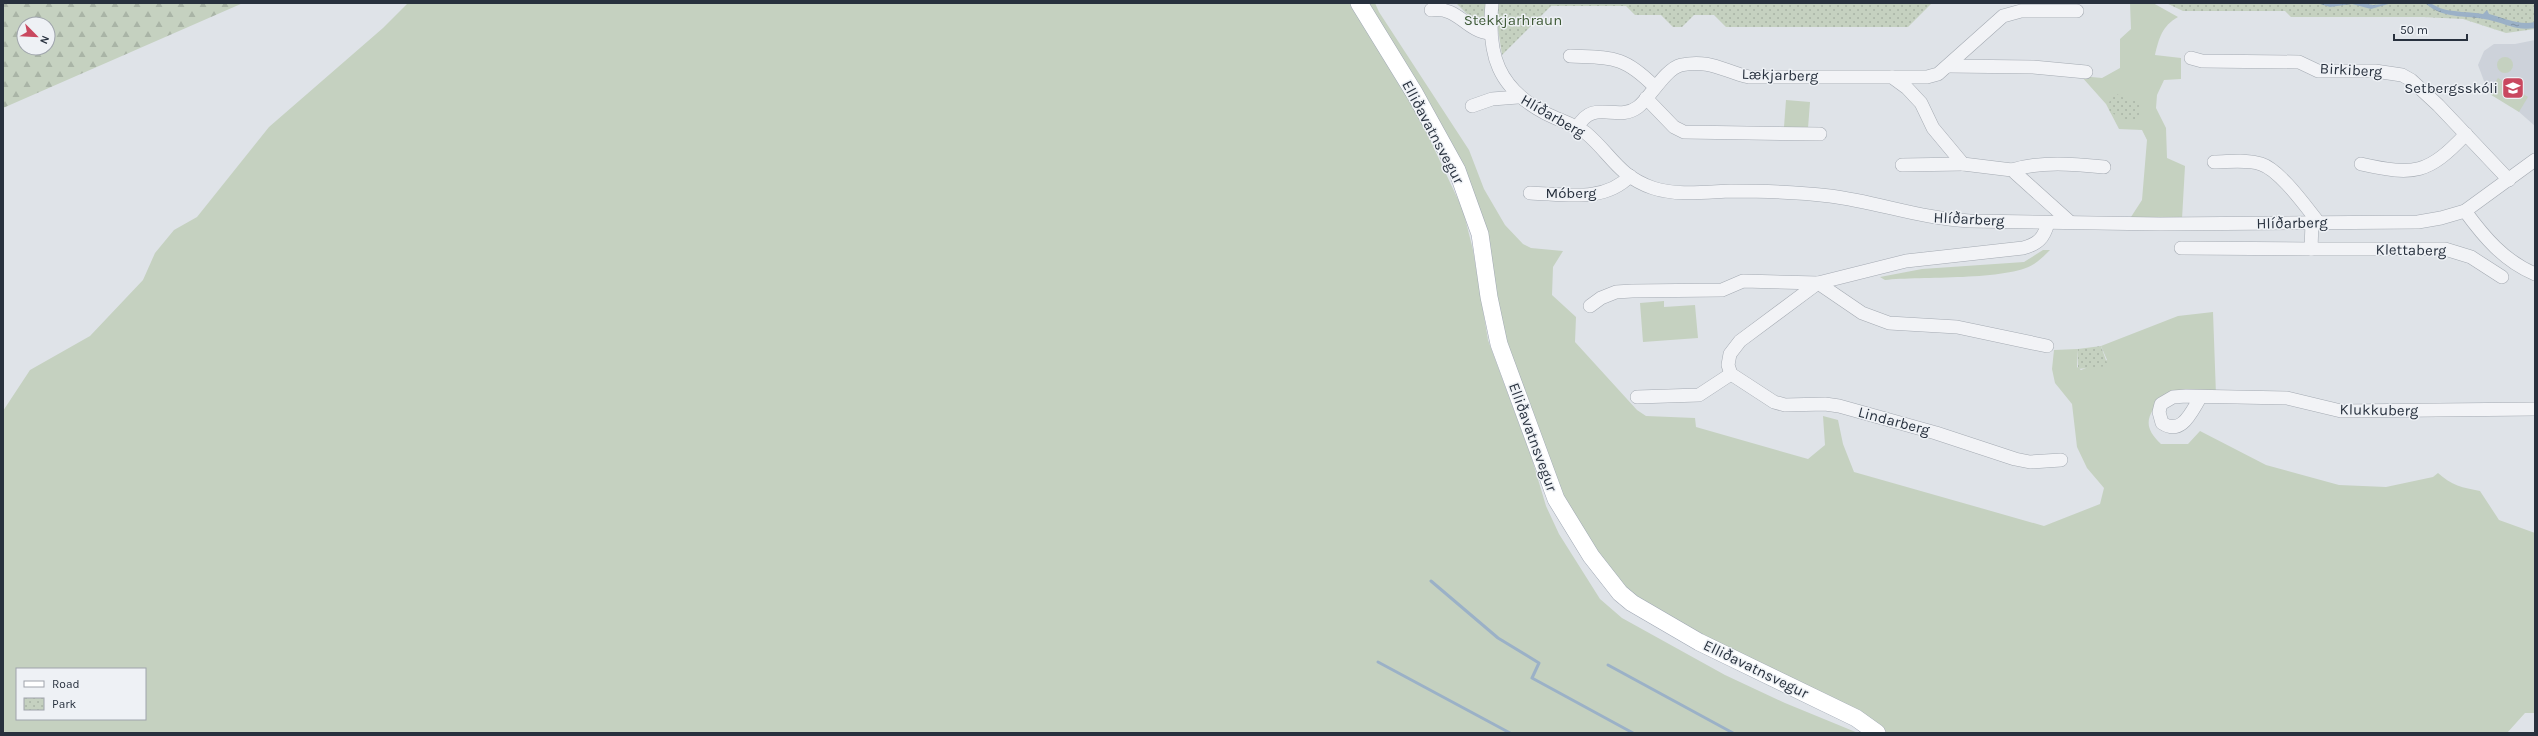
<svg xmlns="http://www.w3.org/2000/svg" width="2538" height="736" font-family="Karla,sans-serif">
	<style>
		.built { fill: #cdd2da }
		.green { fill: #c5d1c0; fill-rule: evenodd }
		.forest { fill: url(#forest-firs); fill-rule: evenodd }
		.park { fill: url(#park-dots) }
		.water { fill: url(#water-ripples) }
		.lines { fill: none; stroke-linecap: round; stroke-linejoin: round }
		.stream { stroke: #9bb1c7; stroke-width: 3 }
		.minor-casing { stroke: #a4aab2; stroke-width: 14 }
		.major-casing { stroke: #9fa7b3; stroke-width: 18 }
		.minor { stroke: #f2f3f6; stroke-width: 13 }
		.major { stroke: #fff; stroke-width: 17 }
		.labels { text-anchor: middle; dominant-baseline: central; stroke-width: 3; stroke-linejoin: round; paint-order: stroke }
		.park-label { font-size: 15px; fill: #3e5936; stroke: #eef1f5 }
		.street-label { font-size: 15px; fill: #28313e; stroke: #eef1f5 }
		.poi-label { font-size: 15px; fill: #28313e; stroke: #eef1f5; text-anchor: end }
	</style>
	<defs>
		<pattern id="forest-firs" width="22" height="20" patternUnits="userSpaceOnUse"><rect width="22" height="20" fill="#c5d1c0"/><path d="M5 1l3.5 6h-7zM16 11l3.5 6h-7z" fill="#a9b4a6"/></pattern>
		<pattern id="park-dots" width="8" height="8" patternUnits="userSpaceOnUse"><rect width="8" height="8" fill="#c5d1c0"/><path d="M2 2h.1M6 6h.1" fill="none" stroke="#a9b4a6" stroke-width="1.8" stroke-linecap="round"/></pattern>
		<pattern id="water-ripples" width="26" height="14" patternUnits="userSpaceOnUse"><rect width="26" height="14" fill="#9bb1c7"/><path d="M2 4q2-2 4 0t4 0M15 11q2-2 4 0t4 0" fill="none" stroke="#7e91a3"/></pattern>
	</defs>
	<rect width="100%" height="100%" fill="#dfe3e8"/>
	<!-- built -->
	<path class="built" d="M2535,40V126L2484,81L2478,65L2484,51L2494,44H2515Z"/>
	<!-- green -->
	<g class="green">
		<path d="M408,3H1354L1424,127L1463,210L1473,250L1488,340L1532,459L1546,506L1559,534L1600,599L1622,618L1725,675L1785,703L1858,733H3V411L30,370L90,336L143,280L155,253L174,230L197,217L269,127L383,28ZM17,669H145V719H17Z"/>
		<path d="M1364,3H1375L1379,12L1469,150L1484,189L1505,225L1523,244L1531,248L1563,251L1553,267L1552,295L1576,317L1575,342L1637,410L1646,416L1695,418L1696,427L1808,459L1825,445L1823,416L1838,420L1843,444L1854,472L2044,526L2100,504L2104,488L2087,468L2077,447L2072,404L2055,383L2052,369L2054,350L2078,349L2077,367L2081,370L2107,360L2101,346L2178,316L2213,312L2216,395H2164C2149,414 2140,424 2161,444H2188L2200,431L2266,465L2339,485L2386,487L2433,477L2438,473C2451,485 2463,488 2480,491L2499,520L2535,533V713H2525L2507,733H1874L1771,686L1656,626L1580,550L1504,358L1480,228Z"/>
		<path d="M2130,3H2153L2178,17C2162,26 2159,38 2155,55L2181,58V79L2164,80L2157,95L2156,108L2166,128L2167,158L2185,166L2182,219L2131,217L2142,200L2147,140L2142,130L2119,129L2106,104L2081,76L2102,78L2120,68V39L2131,29Z"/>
		<circle cx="2505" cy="65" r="8"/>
		<path d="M2498,78L2528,97L2519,112L2488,93Z"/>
		<path d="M1786,100L1810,102L1808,128L1784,127Z"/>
		<path d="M2043,250H2050C2045,255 2040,260 2034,264C2008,281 1920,276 1885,280L1880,277L1922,269L2024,262Z"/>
		<path d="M1664,301V307L1695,305L1698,338L1643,342L1640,303Z"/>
	</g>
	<!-- forest -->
	<path class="forest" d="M3,3H243L3,108ZM24,24H48V48H24Z"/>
	<!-- park -->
	<g class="park">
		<path d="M1456,3H1932L1908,27H1726L1714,15H1694L1682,27H1673L1661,15H1635L1626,6H1551L1502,55L1497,22H1475Z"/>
		<path d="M2166,3H2535V29L2506,33L2463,19L2423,17H2291L2285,11H2183Z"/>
		<path d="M2115,93L2126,99L2140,101L2139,120L2127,121L2110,112L2108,104Z"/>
		<path d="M2101,346L2108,366L2078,369V349Z"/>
	</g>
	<!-- water -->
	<g class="water">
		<path d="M2317,3H2363L2373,5L2392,3L2371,9L2352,4L2330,7Z"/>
		<path d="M2425,3C2433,3 2436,7 2443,9C2452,12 2471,12 2483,14L2487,10L2489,14C2504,18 2520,26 2535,22V28C2518,31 2509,25 2493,21C2470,14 2445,21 2425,3Z"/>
	</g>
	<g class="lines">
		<!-- stream -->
		<g class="stream">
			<path d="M1431,581L1498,638L1539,663L1532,678L1633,733"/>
			<path d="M1378,662L1510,733"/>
			<path d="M1608,665L1733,733"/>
		</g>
		<!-- minor casing -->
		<g class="minor-casing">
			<g id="minor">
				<path d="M1492,3C1487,55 1498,88 1545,113C1558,120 1574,124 1586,133C1611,154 1618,176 1653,188C1677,196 1706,192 1731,191C1764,191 1798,192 1830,196C1878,202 1922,219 1970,221L2160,224L2418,222L2441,218L2465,211L2535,160"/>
				<path d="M1431,10C1459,6 1465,31 1490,33"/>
				<path d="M1570,56C1612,58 1623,55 1654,86"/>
				<path d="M2191,58L2202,61L2299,62L2318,71H2375L2402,75L2411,80L2438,105L2509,180"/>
				<path d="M1948,66L2033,67L2086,72"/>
				<path d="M1892,77H1927L1938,74L2003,16L2021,11H2077"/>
				<path d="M1646,98L1674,127L1684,132L1820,134"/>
				<path d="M1472,106L1492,99L1518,97"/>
				<path d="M1577,128C1593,97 1617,123 1638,107C1650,98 1665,69 1681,65C1710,59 1723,71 1749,77H1892L1907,88L1921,103L1933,128L1963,164L2012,170L2070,222"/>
				<path d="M2214,162C2229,162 2246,159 2261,164C2280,170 2306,207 2319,223"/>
				<path d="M2361,164C2415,176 2428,174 2466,134"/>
				<path d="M1902,165L1963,164"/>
				<path d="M2012,170C2041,161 2074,164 2104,167"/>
				<path d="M1530,193C1564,194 1604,203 1630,176"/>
				<path d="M2465,211C2484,237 2504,261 2535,274"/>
				<path d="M2048,223C2044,238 2038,244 2023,248L1906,261L1818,283L1740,341L1730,354L1728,365L1731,374L1774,402L1785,405L1825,404L1839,406L1936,433L2015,459L2030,462L2061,460"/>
				<path d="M2312,223L2311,249H2445L2471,257L2502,277"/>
				<path d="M2181,248L2311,249"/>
				<path d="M1590,306L1601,298L1616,292L1632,291L1722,290L1743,281L1818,283L1862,313L1889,323L1957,327L2047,346"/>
				<path d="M1637,397L1699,395L1731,374"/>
				<path d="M2200,398C2191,412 2182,436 2162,423L2159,412L2161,404L2173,397L2186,396L2287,398L2341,411L2535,409"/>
			</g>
		</g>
		<!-- major casing -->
		<g class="major-casing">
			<path id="major" d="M1359,3L1415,94L1457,170L1480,234L1489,297L1499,344L1556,499L1591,556L1620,593L1632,603L1699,642L1856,718L1877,733"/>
		</g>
		<!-- minor -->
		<use href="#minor" class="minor"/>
		<!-- major -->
		<use href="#major" class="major"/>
	</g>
	<!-- icons -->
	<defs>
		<g id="school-square" transform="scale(1.15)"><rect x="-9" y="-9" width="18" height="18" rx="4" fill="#c9485f" stroke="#eef1f5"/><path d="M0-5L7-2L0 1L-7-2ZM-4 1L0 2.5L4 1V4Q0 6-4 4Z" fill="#fff"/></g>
	</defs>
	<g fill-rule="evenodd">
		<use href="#school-square" x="2513" y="88"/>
	</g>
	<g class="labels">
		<!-- park labels -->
		<g class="park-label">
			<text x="1513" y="20">Stekkjarhraun</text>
		</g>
		<!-- street labels -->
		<g class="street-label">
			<text transform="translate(2351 70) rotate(3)">Birkiberg</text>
			<text transform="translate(1780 75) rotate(2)">Lækjarberg</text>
			<text transform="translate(1553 116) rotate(30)">Hlíðarberg</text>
			<text transform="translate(1433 132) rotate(62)">Elliðavatnsvegur</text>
			<text x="1571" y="193">Móberg</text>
			<text transform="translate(1969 219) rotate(3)">Hlíðarberg</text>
			<text transform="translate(2292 223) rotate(-1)">Hlíðarberg</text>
			<text transform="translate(2411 250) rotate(1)">Klettaberg</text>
			<text transform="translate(2379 410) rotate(1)">Klukkuberg</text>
			<text transform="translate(1894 421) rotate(15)">Lindarberg</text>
			<text transform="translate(1533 437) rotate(70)">Elliðavatnsvegur</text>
			<text transform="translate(1756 669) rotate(26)">Elliðavatnsvegur</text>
		</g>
		<!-- poi labels -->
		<g class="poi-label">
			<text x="2498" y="88">Setbergsskóli</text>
		</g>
	</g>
	<!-- border -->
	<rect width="2538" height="736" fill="none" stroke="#28313e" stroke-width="8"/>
	<!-- legend -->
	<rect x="16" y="668" width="130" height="52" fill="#eef1f5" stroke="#9fa4ac"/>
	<rect x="24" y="681" width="20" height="6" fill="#ffffff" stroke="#9fa4ac"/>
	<text x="52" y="688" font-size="12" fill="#28313e">Road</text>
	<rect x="24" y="698" width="20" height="12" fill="url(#park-dots)" stroke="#9fa4ac"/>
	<text x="52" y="708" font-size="12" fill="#28313e">Park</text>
	<!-- north arrow -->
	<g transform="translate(36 36) rotate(114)"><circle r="19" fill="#eef1f5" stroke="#9fa4ac"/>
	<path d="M0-3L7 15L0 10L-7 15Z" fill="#c9485f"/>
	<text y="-6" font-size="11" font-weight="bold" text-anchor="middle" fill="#28313e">N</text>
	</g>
	<!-- scale -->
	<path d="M2394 34v6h73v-6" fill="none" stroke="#28313e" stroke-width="2"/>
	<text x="2400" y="34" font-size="12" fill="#28313e" stroke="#eef1f5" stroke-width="3" paint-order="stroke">50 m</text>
</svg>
